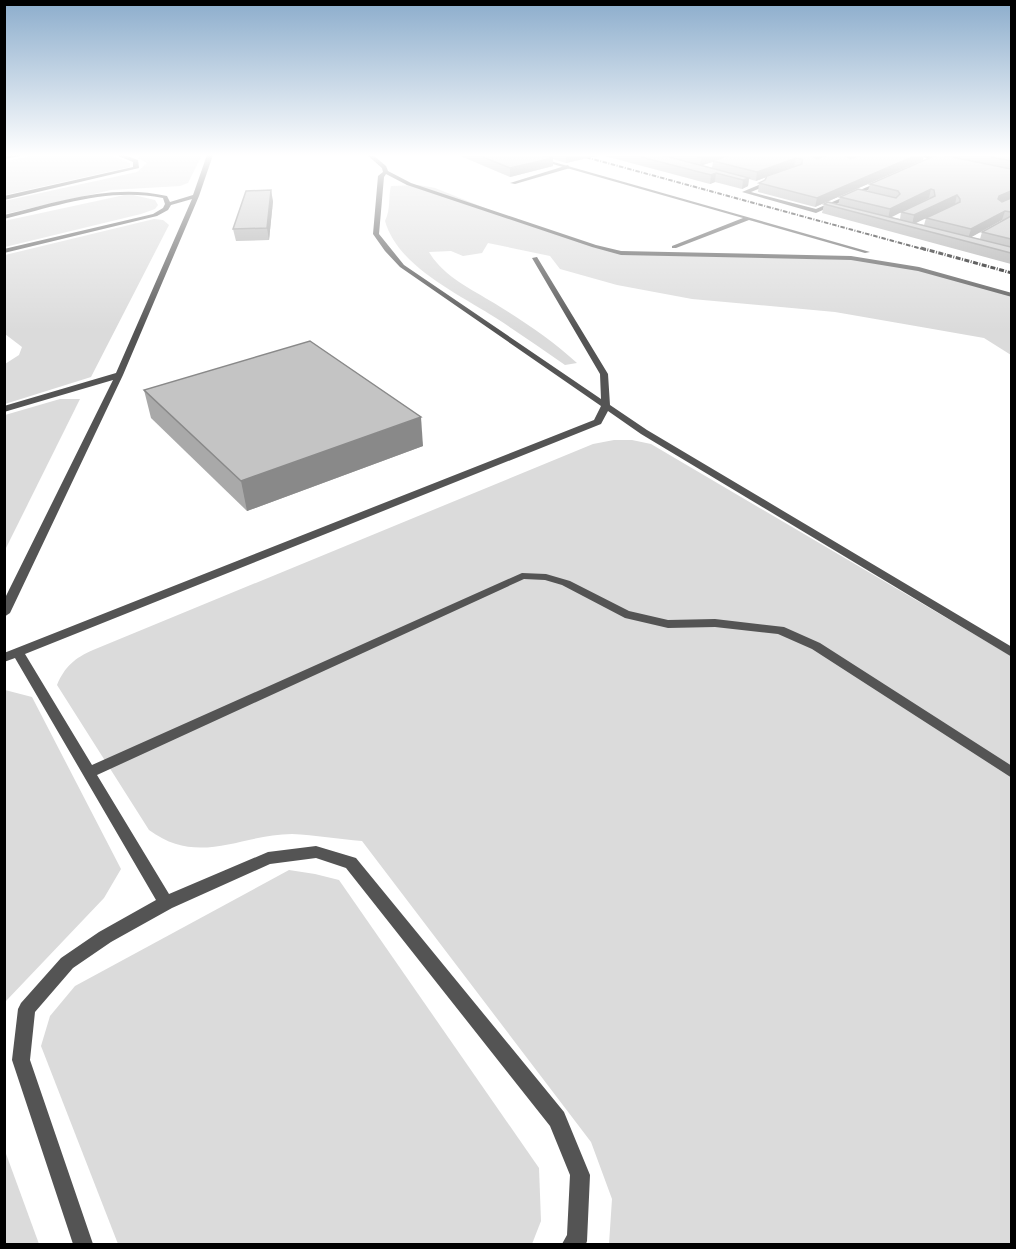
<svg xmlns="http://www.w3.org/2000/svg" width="1016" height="1249" font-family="'DejaVu Sans',sans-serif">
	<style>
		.green { fill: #dbdbdb }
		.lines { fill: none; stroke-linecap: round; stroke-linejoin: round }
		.lane { fill: #545454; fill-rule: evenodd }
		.street { fill: #545454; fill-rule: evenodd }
		.rail-far1 { stroke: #000; stroke-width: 2; stroke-dasharray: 4.5 1.5 1 1.5; stroke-linecap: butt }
		.rail { stroke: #000; stroke-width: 3; stroke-dasharray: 5 1.5 1 1.5; stroke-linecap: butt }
		.wall { fill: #a9a9a9; fill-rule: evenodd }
		.shaded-wall { fill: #898989 }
		.building { fill: #c4c4c4; stroke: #898989; stroke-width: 1.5 }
	</style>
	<rect width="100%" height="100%" fill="#fff"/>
	<!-- green -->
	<g class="green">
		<path d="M37,155H111L130,163V167L5,195V161Z"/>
		<path d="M139,155H202L188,183L180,186L111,190L5,214L4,201L137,172L147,163L138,158Z"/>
		<path d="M419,185L435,188L495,212L605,249L656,255L866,260L919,269L1011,296V355L984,338L927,328L835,312L692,299L617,285L560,269L550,256L488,243L482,253L463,256L451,251L429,252C443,276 471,289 494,303C522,320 552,340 577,363L565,365C542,349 519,333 496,318C459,294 398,267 385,221C391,209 388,198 391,186Z"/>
		<path d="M129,194L155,200L158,205L155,209L141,214L5,247L4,221Z"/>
		<path d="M154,219L163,220L169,225L91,377L5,404V364L19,355L22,347L5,334V255Z"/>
		<path d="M60,399H80L5,550V415Z"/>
		<path d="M614,440H632L651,444L1011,656V1244H609L612,1199L591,1142L362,841C339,839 315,835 292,834C241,834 199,867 149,830L57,685C65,666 75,658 93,650L593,444Z"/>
		<path d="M5,690L32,697L121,869L104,898L6,1001L5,1006Z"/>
		<path d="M289,870L315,874L339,880L539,1168L541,1221L532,1244H118L41,1046L50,1016L75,986Z"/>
		<path d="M4,1151H5L39,1244H5Z"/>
	</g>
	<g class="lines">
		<!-- lane -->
		<g class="lane">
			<path d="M13,155H25L4,159V156Z"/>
			<path d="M116,155H124L138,160L139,168L4,200V196L133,167V162Z"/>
			<path d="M207,155H213L199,196L123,375L10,613L4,617V600L113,380L4,412V406L116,373L192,199L171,205L168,210L157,216L4,253V249L153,214L163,208L165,204L163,198C109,187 56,206 4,219V215C58,202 112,183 167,196L170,202L193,195Z"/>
			<path d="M367,155H373L386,166L388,171L411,183L596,245L621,251L851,256L919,267L1012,293V297L918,271L851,260L621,255L592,247L407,185L386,174L384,177L379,234L404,265L601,399L600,374L532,258L537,257L608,374L610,405L647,430L1012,647V657L641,434L608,411L601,424L25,654L92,765L522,573L546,574L570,581L629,611L668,620L715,619L784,627L820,643L1012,766V778L812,649L778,634L715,627L668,628L625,618L562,585L545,580L524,579L97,775L169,894L268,852L316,846L356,858L564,1112L590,1175L587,1241L586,1244H562L567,1235L570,1175L550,1126L346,868L316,858L270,864L172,908L111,942L73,968L35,1012L30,1060L93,1244H73L12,1060L18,1009L21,1003L61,958L99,932L156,900L15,658L4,662V653L594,420L601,406L400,267L385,251L373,234L378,176L383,172L382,168Z"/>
			<path d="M568,165L570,168L515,184L510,183Z"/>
		</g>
		<!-- street -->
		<g class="street">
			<path d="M521,155H529L870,252L865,253L749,220L676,248H672V246L743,218Z"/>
			<path d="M915,155H925L949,161L946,163Z"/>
			<path d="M881,181L886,182L816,213L742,192L761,184L763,187L751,192L816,209Z"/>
		</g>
		<!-- rail-far1 -->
		<path class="rail-far1" d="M578,155L926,250"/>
		<!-- rail -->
		<path class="rail" d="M921,248L1012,273"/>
	</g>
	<!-- wall -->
	<g class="wall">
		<path d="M458,155H924L923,160L815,207L758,192L759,183L765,180L766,177L756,181L749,179L748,186L742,189L715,182L710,184L601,155L566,163L553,159V166L510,177ZM713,162L712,168L702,165Z"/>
		<path d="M948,155H1011V264L822,213L824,204L838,205L840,197L868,191L870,184L947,156ZM929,198H930L901,212L900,219L890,217ZM955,204L926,218L924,225L915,223ZM1002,220H1003L982,232L980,239L971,237Z"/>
		<path d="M273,201L269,240L236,241L233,229Z"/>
		<path d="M144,390L423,446L247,511L151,418Z"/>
	</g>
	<!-- shaded-wall -->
	<g class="shaded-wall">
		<path d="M566,155H601L566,163Z"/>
		<path d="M709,155H732L700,166L701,158Z"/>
		<path d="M810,155H827L809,163Z"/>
		<path d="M844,155H861L842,163Z"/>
		<path d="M917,155H924L923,160L815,207L817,198Z"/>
		<path d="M553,158V166L510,177V168Z"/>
		<path d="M796,158L794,167L756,181L757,172Z"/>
		<path d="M716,173L715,182L710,184L711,175Z"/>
		<path d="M749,178L748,186L742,189L743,180Z"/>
		<path d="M931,189L929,198L888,219L890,209Z"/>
		<path d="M271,190L273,201L269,240L267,228Z"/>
		<path d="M1011,191V199L996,205L999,196Z"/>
		<path d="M957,195L955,204L912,225L914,215Z"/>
		<path d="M1005,211L1002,220L968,239L971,229Z"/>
		<path d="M421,417L423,446L247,511L241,481Z"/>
	</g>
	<!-- building -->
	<g class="building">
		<path d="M478,155H542L553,158L510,168Z"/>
		<path d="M633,155H662L749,178L743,180L716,173L711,175Z"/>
		<path d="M689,155H709L701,158Z"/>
		<path d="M729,155H810L817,159L827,155H844L850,159L860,155H917L817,198L759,183L765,180L767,176L802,164V159L796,158L757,172L713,161Z"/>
		<path d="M936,155H943L1011,169V191L999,196L998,199L1002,202L1011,198V212L1005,211L971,229L926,218L960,202V199L957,195L914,215L901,212L935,196L934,190L931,189L890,209L840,197L858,189L896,198L900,194L898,191L870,184Z"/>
		<path d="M982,155H1011V161Z"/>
		<path d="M271,190L267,228L233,229L246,191Z"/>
		<path d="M828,202L1011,247V253L824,204Z"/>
		<path d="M1011,216V239L982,232Z"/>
		<path d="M310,341L421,417L241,481L144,390Z"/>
	</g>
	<!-- sky -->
	<linearGradient id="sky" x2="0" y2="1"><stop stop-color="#8cadcc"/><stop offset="0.47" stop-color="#fff"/><stop offset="1" stop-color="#fff" stop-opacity="0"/></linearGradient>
	<rect width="1016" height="330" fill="url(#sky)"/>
	<!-- border -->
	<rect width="1016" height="1249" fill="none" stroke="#000000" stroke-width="12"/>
</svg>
